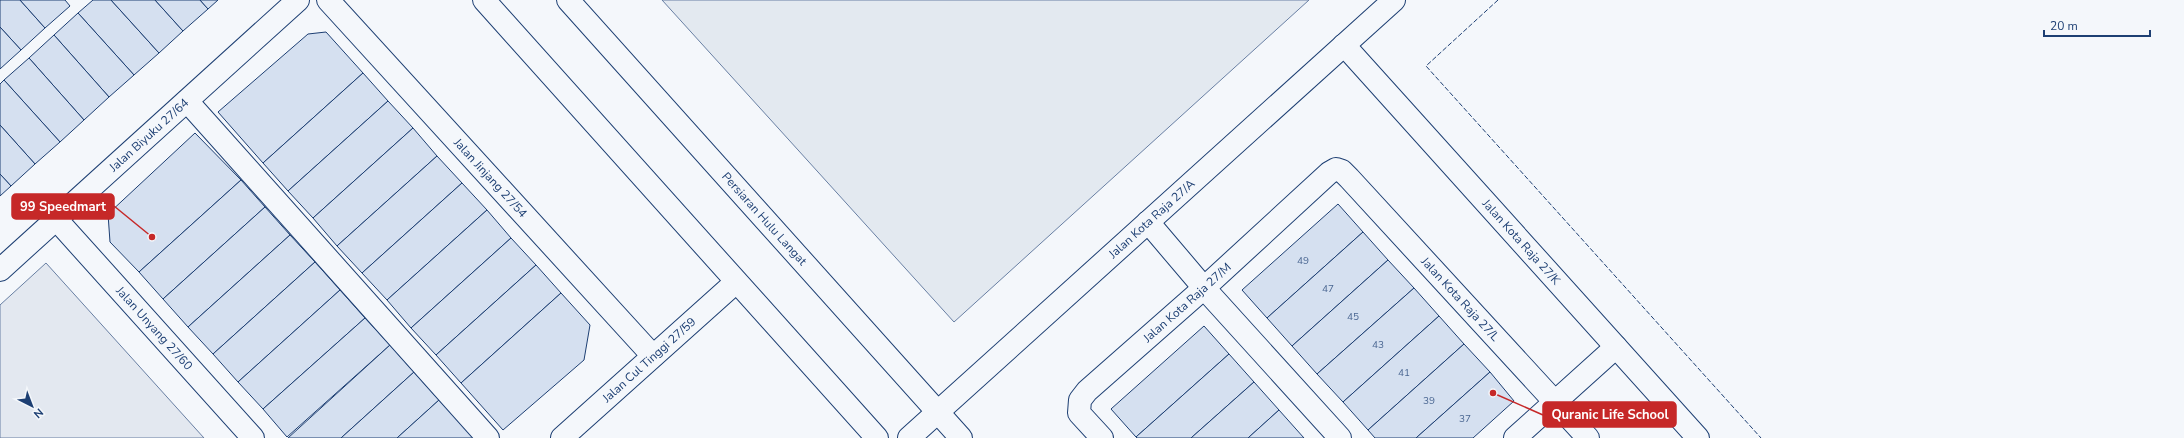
<svg xmlns="http://www.w3.org/2000/svg" width="2184" height="438" font-family="'Nunito Sans',sans-serif">
	<style>
		.green { fill: #e3e9f0; stroke: #687fa3 }
		.parking { fill: #e3e8f0; stroke: #687fa3 }
		.building { fill: #d5e0f0; stroke: #1d3f73 }
		.lines { fill: none; stroke-linecap: round; stroke-linejoin: round }
		.minor-casing { stroke: #1d3f73; stroke-width: 24 }
		.major-casing { stroke: #1d3f73; stroke-width: 24 }
		.minor { stroke: #f4f7fb; stroke-width: 22 }
		.major { stroke: #f4f7fb; stroke-width: 22 }
		.fence { stroke: #1d3f73; stroke-width: 1; stroke-dasharray: 5 2; stroke-linecap: butt }
		.labels { text-anchor: middle; dominant-baseline: central; stroke-width: 3; stroke-linejoin: round; paint-order: stroke }
		.number-label { font-size: 10px; fill: #4b6792 }
		.street-label { font-size: 12px; fill: #1d3f73; stroke: #f4f7fb }
		.leader { fill: none; stroke: #c62828; stroke-width: 1.5 }
		.callout-dot { fill: #c62828; stroke: #f4f7fb; stroke-width: 1.5 }
		.callout { fill: #c62828; stroke: #c62828; stroke-width: 1.5 }
		.callout-label { font-size: 13px; text-anchor: middle; font-weight: bold; fill: #fff }
	</style>
	<rect width="100%" height="100%" fill="#f4f7fb"/>
	<!-- green -->
	<path class="green" d="M662,0H1309L954,322Z"/>
	<!-- parking -->
	<path class="parking" d="M46,263L204,438H0V305Z"/>
	<!-- building -->
	<g class="building">
		<path d="M0,0H20L45,28L21,50L0,27Z"/>
		<path d="M20,0H65L70,6L45,28Z"/>
		<path d="M93,0H111L159,53L134,75L78,13Z"/>
		<path d="M111,0H155L183,31L159,53Z"/>
		<path d="M155,0H200L208,9L183,31Z"/>
		<path d="M200,0H218L208,9Z"/>
		<path d="M78,13L134,75L109,97L54,35Z"/>
		<path d="M0,27L21,50L0,69Z"/>
		<path d="M326,32L363,73L263,163L218,112L308,34Z"/>
		<path d="M54,35L109,97L84,120L29,58Z"/>
		<path d="M29,58L84,120L60,142L4,80Z"/>
		<path d="M363,73L388,101L288,191L263,163Z"/>
		<path d="M4,80L60,142L35,164L0,125V84Z"/>
		<path d="M388,101L413,128L313,218L288,191Z"/>
		<path d="M0,125L35,164L11,186L0,174Z"/>
		<path d="M413,128L437,156L337,246L313,218Z"/>
		<path d="M195,133L241,180L139,272L110,242L108,214Z"/>
		<path d="M437,156L462,183L362,273L337,246Z"/>
		<path d="M0,174L11,186L0,196Z"/>
		<path d="M241,180L265,207L163,299L139,272Z"/>
		<path d="M462,183L487,210L387,300L362,273Z"/>
		<path d="M1338,204L1363,232L1267,318L1242,290Z"/>
		<path d="M265,207L290,235L188,327L163,299Z"/>
		<path d="M487,210L511,238L411,328L387,300Z"/>
		<path d="M1363,232L1388,260L1292,346L1267,318Z"/>
		<path d="M290,235L315,262L213,354L188,327Z"/>
		<path d="M511,238L536,265L436,355L411,328Z"/>
		<path d="M1388,260L1414,288L1317,374L1292,346Z"/>
		<path d="M315,262L340,290L238,382L213,354Z"/>
		<path d="M536,265L561,293L461,383L436,355Z"/>
		<path d="M1414,288L1439,316L1343,402L1317,374Z"/>
		<path d="M340,290L365,318L263,409L238,382Z"/>
		<path d="M561,293L590,325L584,360L503,430L461,383Z"/>
		<path d="M1439,316L1464,344L1368,430L1343,402Z"/>
		<path d="M365,318L390,345L287,437L263,409Z"/>
		<path d="M1204,326L1229,354L1136,437L1111,409Z"/>
		<path d="M1464,344L1490,372L1416,438H1375L1368,430Z"/>
		<path d="M390,345L414,372L341,438H288Z"/>
		<path d="M1229,354L1254,382L1191,438H1137L1136,437Z"/>
		<path d="M414,372L439,400L397,438H341Z"/>
		<path d="M1490,372L1514,401L1473,438H1416Z"/>
		<path d="M1254,382L1279,410L1248,438H1191Z"/>
		<path d="M439,400L475,438H397Z"/>
		<path d="M1279,410L1304,438H1248Z"/>
	</g>
	<g class="lines">
		<!-- minor casing -->
		<g class="minor-casing">
			<g id="minor">
				<path id="s1" d="M328,0L653,356"/>
				<path id="s2" d="M1344,45L1698,438"/>
				<path d="M187,101L488,438"/>
				<path id="s3" d="M56,219L253,438"/>
				<path d="M1148,222L1204,288L1340,438"/>
				<path id="s4" d="M0,270L298,0"/>
				<path id="s5" d="M562,438L736,282"/>
				<path id="s6" d="M909,438L1394,0"/>
				<path id="s7" d="M1102,438L1079,413L1080,400L1087,391L1204,288L1329,173L1336,169L1342,171L1349,178L1588,438"/>
				<path d="M1515,438L1616,347"/>
			</g>
		</g>
		<!-- major casing -->
		<g class="major-casing">
			<g id="major">
				<path d="M484,0L877,438"/>
				<path id="s8" d="M568,0L961,438"/>
			</g>
		</g>
		<!-- minor -->
		<use href="#minor" class="minor"/>
		<!-- major -->
		<use href="#major" class="major"/>
		<!-- fence -->
		<path class="fence" d="M1498,0L1426,66L1761,438"/>
	</g>
	<g class="labels">
		<!-- number labels -->
		<g class="number-label">
			<text x="1303" y="261">49</text>
			<text x="1328" y="289">47</text>
			<text x="1353" y="317">45</text>
			<text x="1378" y="345">43</text>
			<text x="1404" y="373">41</text>
			<text x="1429" y="401">39</text>
			<text x="1465" y="419">37</text>
		</g>
		<!-- street labels -->
		<g class="street-label">
			<text stroke="none"><textPath href="#s4" startOffset="201">Jalan Biyuku 27/64</textPath></text>
			<text stroke="none"><textPath href="#s1" startOffset="241">Jalan Jinjang 27/54</textPath></text>
			<text stroke="none"><textPath href="#s8" startOffset="294">Persiaran Hulu Langat</textPath></text>
			<text stroke="none"><textPath href="#s6" startOffset="327">Jalan Kota Raja 27/A</textPath></text>
			<text stroke="none"><textPath href="#s2" startOffset="265">Jalan Kota Raja 27/K</textPath></text>
			<text stroke="none"><textPath href="#s7" startOffset="573">Jalan Kota Raja 27/L</textPath></text>
			<text stroke="none"><textPath href="#s7" startOffset="192">Jalan Kota Raja 27/M</textPath></text>
			<text stroke="none"><textPath href="#s3" startOffset="147">Jalan Unyang 27/60</textPath></text>
			<text stroke="none"><textPath href="#s5" startOffset="117">Jalan Cul Tinggi 27/59</textPath></text>
		</g>
	</g>
	<!-- callouts -->
	<path class="leader" d="M152 237L114 206M1493 393L1543 415"/>
	<g class="callout-dot">
		<circle cx="152" cy="237" r="4"/>
		<circle cx="1493" cy="393" r="4"/>
	</g>
	<g class="callout">
		<rect x="12" y="194" width="102" height="25" rx="4"/>
		<rect x="1543" y="402" width="133" height="25" rx="4"/>
	</g>
	<g class="callout-label">
		<text x="63" y="211">99 Speedmart</text>
		<text x="1610" y="419">Quranic Life School</text>
	</g>
	<!-- north arrow -->
	<g transform="translate(32 406) rotate(138)" stroke="#f4f7fb" stroke-width="3" paint-order="stroke">
	<path d="M0-3L7 15L0 10L-7 15Z" fill="#1d3f73"/>
	<text y="-6" font-size="11" font-weight="bold" text-anchor="middle" fill="#1d3f73">N</text>
	</g>
	<!-- scale -->
	<path d="M2044 30v6h106v-6" fill="none" stroke="#1d3f73" stroke-width="2"/>
	<text x="2050" y="30" font-size="12" fill="#1d3f73" stroke="#f4f7fb" stroke-width="3" paint-order="stroke">20 m</text>
</svg>
